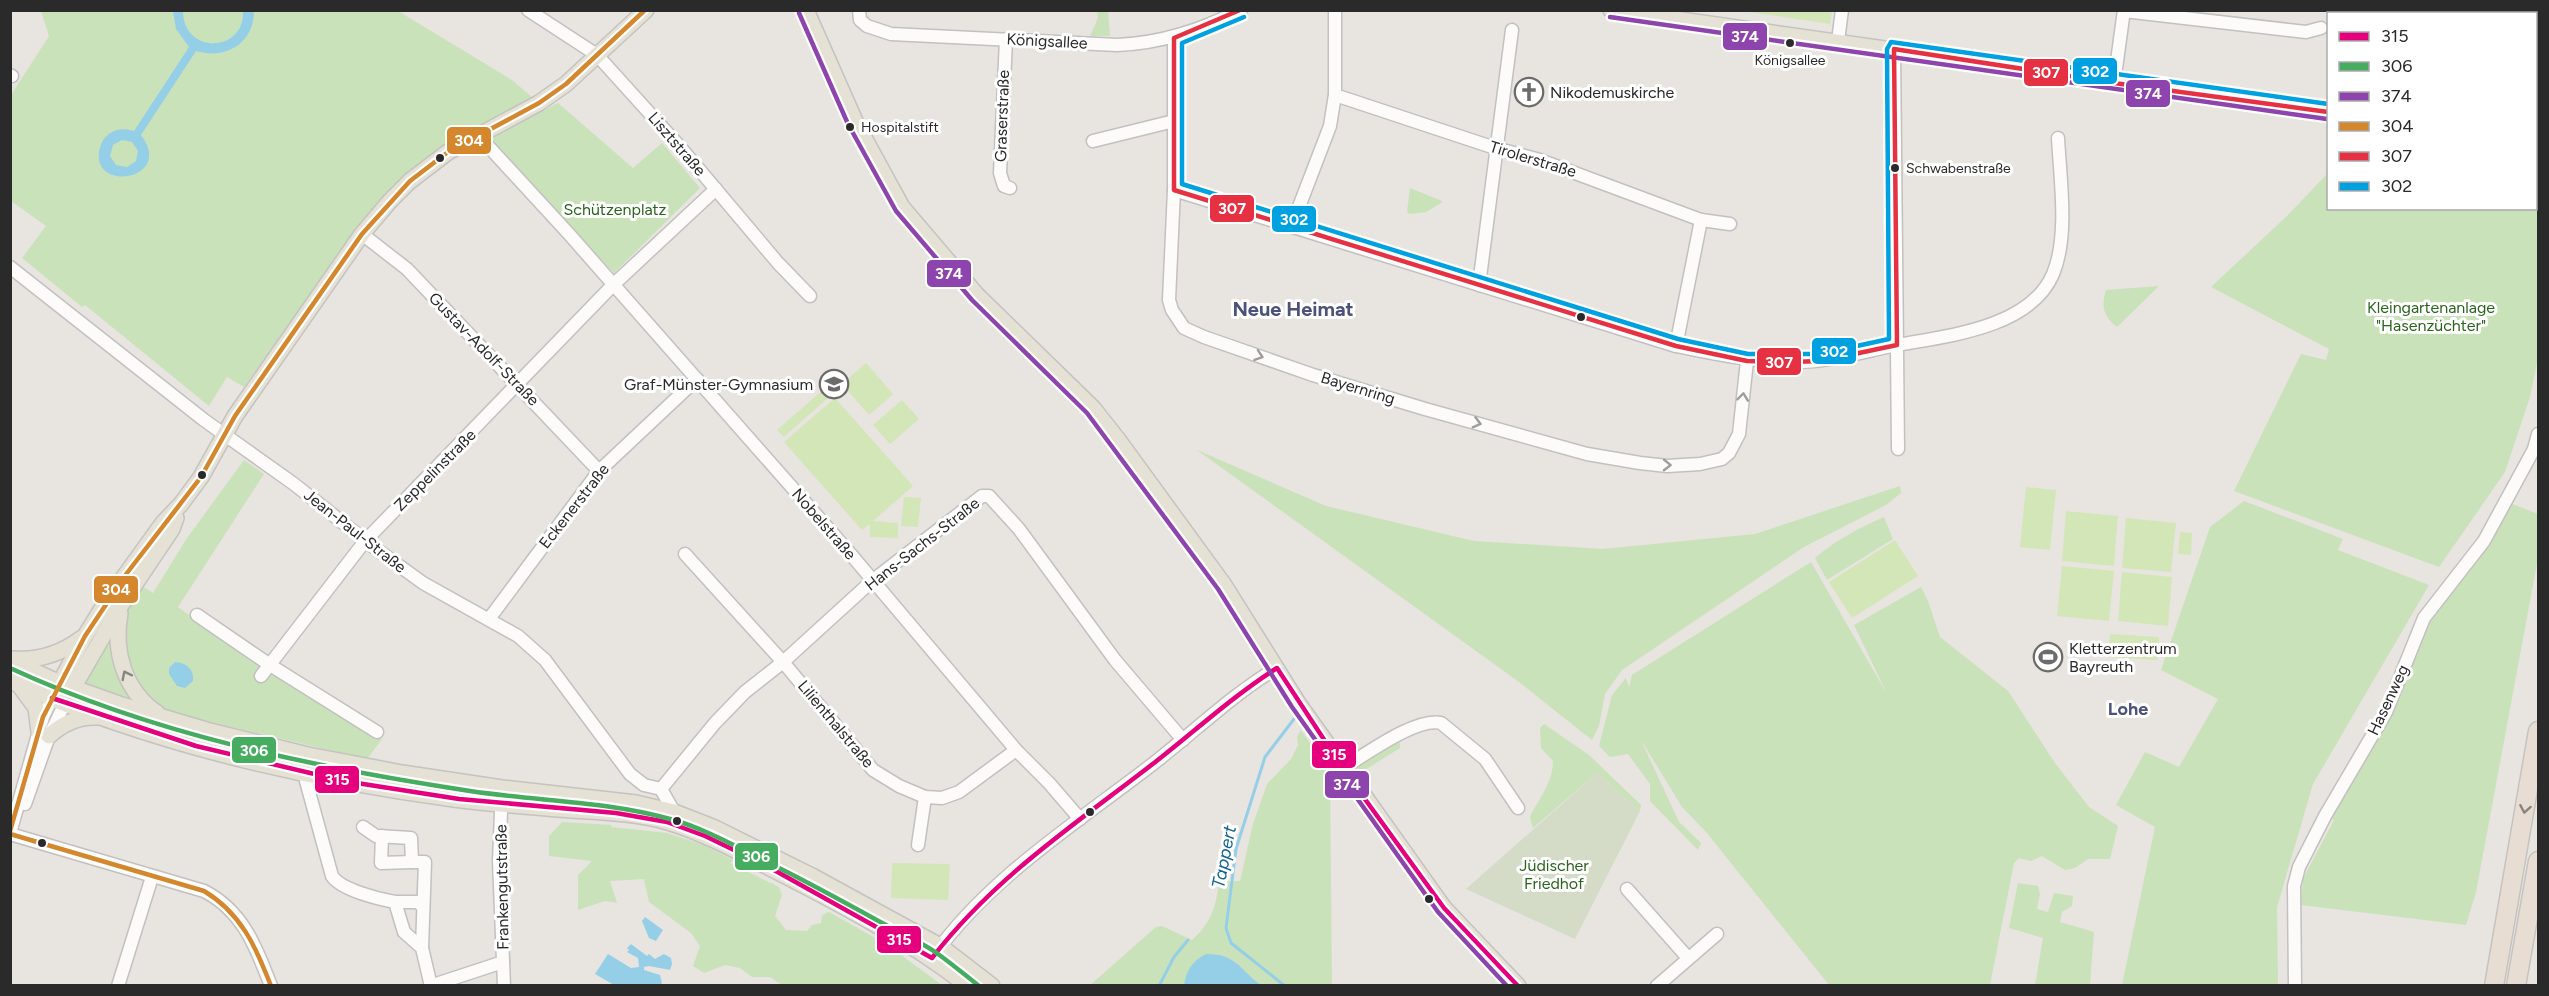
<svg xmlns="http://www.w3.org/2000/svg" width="2549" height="996" font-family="Figtree,sans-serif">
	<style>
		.green { fill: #c9e2ba }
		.cemetery { fill: #d4dcc8 }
		.pitch { fill: #d3e6b7 }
		.water { fill: #95cfe7; fill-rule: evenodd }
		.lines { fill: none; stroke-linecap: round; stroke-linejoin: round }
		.stream { stroke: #95cfe7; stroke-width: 3 }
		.minor-casing { stroke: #c2c0c1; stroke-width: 15 }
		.major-casing { stroke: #c4c3c1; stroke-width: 18 }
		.highway-casing { stroke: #c4c3c1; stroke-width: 21 }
		.minor { stroke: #fcfbfa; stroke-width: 12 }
		.major { stroke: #e5e1d4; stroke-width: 15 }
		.highway { stroke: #e8ddd3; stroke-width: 18 }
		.bus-1-casing { stroke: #fff; stroke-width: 9 }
		.bus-2-casing { stroke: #fff; stroke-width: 9 }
		.bus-3-casing { stroke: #fff; stroke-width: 9 }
		.bus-4-casing { stroke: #fff; stroke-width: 9 }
		.bus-5-casing { stroke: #fff; stroke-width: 9 }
		.bus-6-casing { stroke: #fff; stroke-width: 9 }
		.bus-1 { stroke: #e5007d; stroke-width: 4.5 }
		.bus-2 { stroke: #46ad60; stroke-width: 4.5 }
		.bus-3 { stroke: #8e44ad; stroke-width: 4.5 }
		.bus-4 { stroke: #d5872d; stroke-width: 4.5 }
		.bus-5 { stroke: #e63143; stroke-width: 4.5 }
		.bus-6 { stroke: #00a1e0; stroke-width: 4.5 }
		.oneway { stroke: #9e9d9c }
		.oneway2 { stroke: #88867f }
		.oneway3 { stroke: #89847e }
		.bus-dot { fill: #2a2a2a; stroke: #fff; stroke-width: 2 }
		.labels { text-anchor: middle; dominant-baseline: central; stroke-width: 6; stroke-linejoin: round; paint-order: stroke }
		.bus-label { font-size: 14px; fill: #2a2a2a; stroke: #fff; text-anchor: start }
		.street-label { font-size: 16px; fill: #2a2a2a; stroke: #fff }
		.poi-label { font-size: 16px; fill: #2a2a2a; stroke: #fff; text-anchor: start }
		.park-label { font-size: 16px; fill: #29641c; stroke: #fff }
		.neighbourhood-label { font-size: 18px; font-weight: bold; fill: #4c5279; stroke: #fff }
		.water-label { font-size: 18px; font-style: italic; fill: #126495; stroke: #fff }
		.quarter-label { font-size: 20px; font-weight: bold; fill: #4c5279; stroke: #fff }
		.line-badge { stroke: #fff; stroke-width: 2 }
		.badge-label { font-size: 16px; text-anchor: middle; font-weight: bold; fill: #fff }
	</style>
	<rect width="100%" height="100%" fill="#e8e4e0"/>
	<!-- green -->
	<g class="green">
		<path d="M41,11H398L512,80L534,99L458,136L405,175L364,218L244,387L227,377L209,406L85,305L82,307L22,258L46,226L11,201V95L49,36Z"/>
		<path d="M1097,11H1108L1110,36H1090L1098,18Z"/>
		<path d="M558,103L633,168L662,143L700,188L614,273L488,138Z"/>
		<path d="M2328,173V208H2538V358L2530,397L2505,472L2439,567L2234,491L2301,354L2326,360L2329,349L2211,287L2287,216Z"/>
		<path d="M1410,188L1442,201L1441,203L1426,212L1410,214L1407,212Z"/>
		<path d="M2159,286L2117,327C2103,316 2101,306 2106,290Z"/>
		<path d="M1197,450L1326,506L1474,541L1603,549L1755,534L1900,486L1901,493L1886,505L1804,547L1622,670L1605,694L1599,726L1592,740L1519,682Z"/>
		<path d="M244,460L264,474L178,607L261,668L382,739L367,759L193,718L83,683L128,604L142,586L153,593L187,538Z"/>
		<path d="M2244,501L2343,539L2338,550L2429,585L2313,784L2277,907L2278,985H2122L2155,827L2116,805L2145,752L2179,767L2218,699L2161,670L2210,527Z"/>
		<path d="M2507,502L2538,514V558L2476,892L2466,925L2301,905L2303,879L2334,820L2325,816L2386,712L2424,618Z"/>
		<path d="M1884,517L1893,539L1827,580L1815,558C1836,540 1859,528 1884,517Z"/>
		<path d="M1811,562L1887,694L1854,625L1921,587L1928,601L1940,637L2008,691L2055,763L2089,807L2118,826L2110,859H2088L2075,868L2065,870L2042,856L2031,861L2019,858L2014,863L1990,985H1829L1706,832L1682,807L1641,740L1679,822L1701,843L1698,850L1650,801V784L1628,754L1610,757L1599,746L1612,695L1626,678L1629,687L1632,675Z"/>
		<path d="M1544,724L1589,755L1641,805L1640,811L1597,773L1533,828L1530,817C1539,798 1553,783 1553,761L1541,748L1540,728Z"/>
		<path d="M1301,730L1330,773L1332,985H1261C1240,970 1236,953 1206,954L1186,976L1184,985L1089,986L1156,927L1162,926L1192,940C1211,923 1216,907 1219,882L1240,881L1253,824L1267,784L1291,759L1298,745L1297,737Z"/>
		<path d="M1396,740L1400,743V748L1360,773L1355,770V763Z"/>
		<path d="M562,822L612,825L611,827L667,833L704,845L733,860L730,863L779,887L782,895L775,916L786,930L807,931L812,925L821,923L822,915L829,912L886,944L942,985H782L770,977H752L740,968L725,965L704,973L693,966L700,946L691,933L649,902L644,879L610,881L617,903L605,901L578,910V875L592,861L549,856V836Z"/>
		<path d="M2018,883L2038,886L2040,894L2037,909L2048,912L2054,893L2073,896L2072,906L2062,912L2060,922L2094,932L2090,985H2035L2043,938L2009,928Z"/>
	</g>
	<!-- cemetery -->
	<path class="cemetery" d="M1597,773L1640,811L1575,939L1466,889Z"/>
	<!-- pitch -->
	<g class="pitch">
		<path d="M1742,11L1832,10V11L1830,24Z"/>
		<path d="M866,363L893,394L869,415L842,384Z"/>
		<path d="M825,388L831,395L784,437L777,430Z"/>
		<path d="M835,398L913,486L873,521L898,523V538L870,537V524L862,530L784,442Z"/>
		<path d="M902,400L919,419L890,444L873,425Z"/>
		<path d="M2026,487L2056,490L2050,550L2020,547Z"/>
		<path d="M904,497L921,498L918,527L901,526Z"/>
		<path d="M2066,511L2118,516L2114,566L2062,561Z"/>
		<path d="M2126,518L2176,523L2171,572L2122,568Z"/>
		<path d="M2180,532L2192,533L2191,555L2178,554Z"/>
		<path d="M1895,540L1918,576L1852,618L1829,582Z"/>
		<path d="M2062,566L2114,571L2109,621L2057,616Z"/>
		<path d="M2122,572L2172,577L2168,626L2118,621Z"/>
		<path d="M2110,634L2159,637L2157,660L2108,657Z"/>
		<path d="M892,863L950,864L948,900L891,898Z"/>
	</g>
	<!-- water -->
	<g class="water">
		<path d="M173,11H183C183,55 245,53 243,11H254C254,43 226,60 196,51L141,135C176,181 87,194 100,147C105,131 120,126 134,131L189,47L176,29ZM122,140L132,142L138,151L136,161L127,167L116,165L110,156L113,145Z"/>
		<path d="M175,662C187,663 194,669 193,681L185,688L177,686L169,674V668Z"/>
		<path d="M645,917L663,930L656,941L649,938L642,921Z"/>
		<path d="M631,944L647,956L649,954L655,959L664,954L671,958L672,964L670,970L649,966L644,967V970L660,975L662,983L660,985H614L595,974L608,954L631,968L639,967L638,958L627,952L629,950L627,948Z"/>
		<path d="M1206,954C1236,953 1240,970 1261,985H1184C1186,971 1192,961 1206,954Z"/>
	</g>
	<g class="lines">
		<!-- stream -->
		<g class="stream">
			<path d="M1159,986L1174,957L1188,940"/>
			<path d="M1285,986L1231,943L1226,928L1236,849L1265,757L1294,719"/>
		</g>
		<!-- minor casing -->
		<g class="minor-casing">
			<g id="minor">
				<path d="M528,10L597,55L681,148L778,263L810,296"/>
				<path d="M859,10L860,20L867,26L891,34L1117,45C1162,43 1201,30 1241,10"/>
				<path d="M2124,11L2306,32L2321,28"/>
				<path d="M1174,38V190L1169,300L1172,310L1184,328L1204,337L1313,375L1425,409L1587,454L1640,463L1667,466L1700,464L1722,459L1729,453L1739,434L1747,361"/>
				<path d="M1006,39L1000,173L1004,186L1010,188"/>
				<path d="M1838,41L1842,10"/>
				<path d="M1894,49L1898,449"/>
				<path d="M10,75L12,76"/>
				<path d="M2114,83L2124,10"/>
				<path d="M1335,95L1495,148L1540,160L1701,220L1730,224"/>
				<path d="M478,135L569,234L848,551L1016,750L1049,783L1080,819"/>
				<path d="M1093,141L1174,121"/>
				<path d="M1174,190L1676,346C1714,354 1750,361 1789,362C1827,363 1861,352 1897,345C1947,336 2030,328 2053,274C2069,236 2060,178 2058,138"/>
				<path d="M1292,225L1330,126L1335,95V10"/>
				<path d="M362,234L407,269L599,471"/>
				<path d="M10,267L204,420L294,484L372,546L423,583L518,636L545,660L630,774L644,785L661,789L674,812"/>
				<path d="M1479,285L1512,30"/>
				<path d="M1676,346L1701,220"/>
				<path d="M685,554L783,662L873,770L899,786L925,797L942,798L959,792L1016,750"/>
				<path d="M197,615L270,665L377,732"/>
				<path d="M489,619L599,471L697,379"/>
				<path d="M261,676L365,541L613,285L716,189"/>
				<path d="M1343,768C1365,755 1416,717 1441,723L1485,759L1518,808"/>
				<path d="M306,781L332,876C341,890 379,899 395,902L404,932L422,948L431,986"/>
				<path d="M502,788L499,861L504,986"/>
				<path d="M661,789L715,723L745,692L783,662L872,581L982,496H989L1019,529L1115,660L1183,740"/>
				<path d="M25,804L49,736L65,703"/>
				<path d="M363,827L376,836L411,838L412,862H425L422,948"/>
				<path d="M10,833L43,717L52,698"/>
				<path d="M10,834L204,891C243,911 256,947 271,986"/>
				<path d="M382,836L381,863L412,862"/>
				<path d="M918,845L925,797"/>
				<path d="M1627,889L1688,958"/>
				<path d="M395,902H418L423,907"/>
				<path d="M932,958C988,878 1078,822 1154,763C1195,731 1233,694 1277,668"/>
				<path d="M118,986L152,877"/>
				<path d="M430,986L503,962"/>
				<path d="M1657,986L1717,934"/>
				<path d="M2295,986L2294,886L2299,867L2325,816L2386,712L2424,618L2484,541L2534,449L2538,434"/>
			</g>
		</g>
		<!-- major casing -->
		<g class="major-casing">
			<g id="major">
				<path d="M806,10L855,121L902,207L977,295L1093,408L1119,441L1224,585L1298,703L1444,908L1518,986"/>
				<path d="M1611,10L2328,112"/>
				<path d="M2536,140H2538"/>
				<path d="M120,613C113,651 124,690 157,713"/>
				<path d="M13,659C38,661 62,653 82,638"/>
				<path d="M10,660L60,683L122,705L206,730L308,755L402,773L502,788L636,803L674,812L715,828L812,876L940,946L992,986"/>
				<path d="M10,681C149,743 304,779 454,799C493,804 532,807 572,810C603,812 637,813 668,822C704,833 737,851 770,868C839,903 907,939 968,986"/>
				<path d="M19,685L36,708L39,732"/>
				<path d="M56,690L85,636L108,599L163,523L181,504L201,477L235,416L362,234L390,201L410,181L448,152L539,103L566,84L646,10"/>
				<path d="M69,695L121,605L172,529L176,518"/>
				<path d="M49,736C63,723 80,716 98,717"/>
			</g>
		</g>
		<!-- highway casing -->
		<g class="highway-casing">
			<g id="highway">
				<path d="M2494,986L2538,731"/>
				<path d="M2516,986L2538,861"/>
			</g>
		</g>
		<!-- minor -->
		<use href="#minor" class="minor"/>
		<!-- major -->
		<use href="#major" class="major"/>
		<!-- highway -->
		<use href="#highway" class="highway"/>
		<!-- bus-1 casing -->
		<g class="bus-1-casing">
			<path id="bus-1" d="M52,698L196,746L344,781L459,799L616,813L667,822L705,836L765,865L932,958C995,877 1074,825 1154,763C1195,731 1233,696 1277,668L1346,773L1444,908L1518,986"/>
		</g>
		<!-- bus-2 casing -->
		<g class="bus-2-casing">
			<path id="bus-2" d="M10,668C155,735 313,767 470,791C536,801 605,801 670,819C704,828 737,847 769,863C808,882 846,903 884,924C901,933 921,942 938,954C952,964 965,975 979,986"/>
		</g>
		<!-- bus-3 casing -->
		<g class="bus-3-casing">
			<g id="bus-3">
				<path d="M799,13L848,124L896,211L972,300L1087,413L1218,589L1292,707L1438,912L1507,986"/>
				<path d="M1610,17L2327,119"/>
			</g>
		</g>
		<!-- bus-4 casing -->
		<g class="bus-4-casing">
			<g id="bus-4">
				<path d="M10,831L43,717L85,636L127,573L201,477L235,416L362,234L410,181L448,152L539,103L566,84L645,10"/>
				<path d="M10,834L204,891C241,913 256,947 271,986"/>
			</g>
		</g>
		<!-- bus-5 casing -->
		<g class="bus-5-casing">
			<path id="bus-5" d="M1240,10L1174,38V190L1676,346L1747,361L1791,362L1821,361L1897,345L1894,49L2114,83L2328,112"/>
		</g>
		<!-- bus-6 casing -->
		<g class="bus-6-casing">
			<path id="bus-6" d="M1244,17L1182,43V184L1678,339L1748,354H1820L1889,339L1887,49L1891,42L2328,104"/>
		</g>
		<!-- bus-1 -->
		<use href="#bus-1" class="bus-1"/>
		<!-- bus-2 -->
		<use href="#bus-2" class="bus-2"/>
		<!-- bus-3 -->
		<use href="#bus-3" class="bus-3"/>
		<!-- bus-4 -->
		<use href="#bus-4" class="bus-4"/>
		<!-- bus-5 -->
		<use href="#bus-5" class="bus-5"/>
		<!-- bus-6 -->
		<use href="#bus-6" class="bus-6"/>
	</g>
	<!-- one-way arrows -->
	<defs><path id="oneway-chevron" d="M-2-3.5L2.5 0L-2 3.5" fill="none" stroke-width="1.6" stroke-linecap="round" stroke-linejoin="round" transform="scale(1.5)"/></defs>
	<g class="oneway">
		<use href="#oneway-chevron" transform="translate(1259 356) rotate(19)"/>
		<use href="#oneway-chevron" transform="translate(1743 397) rotate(-83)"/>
		<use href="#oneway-chevron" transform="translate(1477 423) rotate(15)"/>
		<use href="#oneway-chevron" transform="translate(1667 465) rotate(1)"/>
	</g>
	<use class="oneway2" href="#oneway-chevron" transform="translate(126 675) rotate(-117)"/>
	<use class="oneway3" href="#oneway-chevron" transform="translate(2525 809) rotate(100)"/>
	<!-- icons -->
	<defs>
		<g id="church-ring" transform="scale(1.5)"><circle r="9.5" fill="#fff" stroke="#6c6b6a" stroke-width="1.5"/><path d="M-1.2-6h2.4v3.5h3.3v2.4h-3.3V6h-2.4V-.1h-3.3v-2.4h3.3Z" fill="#6c6b6a"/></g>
		<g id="school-ring" transform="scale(1.5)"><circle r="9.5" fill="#fff" stroke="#6c6b6a" stroke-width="1.5"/><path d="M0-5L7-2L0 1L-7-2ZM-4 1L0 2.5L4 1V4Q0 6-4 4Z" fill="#6c6b6a"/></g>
		<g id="stadium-ring" transform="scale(1.5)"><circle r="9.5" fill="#fff" stroke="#6c6b6a" stroke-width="1.5"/><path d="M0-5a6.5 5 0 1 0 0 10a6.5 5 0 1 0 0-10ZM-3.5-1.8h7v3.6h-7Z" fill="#6c6b6a"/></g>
	</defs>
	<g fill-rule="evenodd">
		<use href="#church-ring" x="1529" y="92"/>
		<use href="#school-ring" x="834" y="384"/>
		<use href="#stadium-ring" x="2048" y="657"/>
	</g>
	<!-- markers -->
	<g class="bus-dot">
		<circle cx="1790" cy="43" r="5"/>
		<circle cx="850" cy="127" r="5"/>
		<circle cx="440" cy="158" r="5"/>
		<circle cx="1895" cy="168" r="5"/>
		<circle cx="1581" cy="317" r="5"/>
		<circle cx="202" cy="475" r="5"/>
		<circle cx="1090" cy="812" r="5"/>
		<circle cx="677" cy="821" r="5"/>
		<circle cx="42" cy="843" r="5"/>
		<circle cx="1429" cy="899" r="5"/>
	</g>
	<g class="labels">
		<!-- bus labels -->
		<g class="bus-label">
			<text x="1790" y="60" text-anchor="middle">Königsallee</text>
			<text x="861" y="127">Hospitalstift</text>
			<text x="1906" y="168">Schwabenstraße</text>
		</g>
		<!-- street labels -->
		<g class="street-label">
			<text transform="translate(1047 41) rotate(3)">Königsallee</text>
			<text transform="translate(1002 116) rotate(-88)">Graserstraße</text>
			<text transform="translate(677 144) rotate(49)">Lisztstraße</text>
			<text transform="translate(1533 159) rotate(17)">Tirolerstraße</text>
			<text transform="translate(484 349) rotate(46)">Gustav-Adolf-Straße</text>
			<text transform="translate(1358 388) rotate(17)">Bayernring</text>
			<text transform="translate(435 470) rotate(-45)">Zeppelinstraße</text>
			<text transform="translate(574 506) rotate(-52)">Eckenerstraße</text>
			<text transform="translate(824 524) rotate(49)">Nobelstraße</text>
			<text transform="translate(355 531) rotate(38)">Jean-Paul-Straße</text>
			<text transform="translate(922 544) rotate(-38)">Hans-Sachs-Straße</text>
			<text transform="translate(2388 700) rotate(-65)">Hasenweg</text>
			<text transform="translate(836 724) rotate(50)">Lilienthalstraße</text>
			<text transform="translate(502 887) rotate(-91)">Frankengutstraße</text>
		</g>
		<!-- poi labels -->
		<g class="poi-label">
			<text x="1550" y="92">Nikodemuskirche</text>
			<text x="813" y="384" text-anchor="end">Graf-Münster-Gymnasium</text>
			<text x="2069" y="648">Kletterzentrum<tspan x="2069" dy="18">Bayreuth</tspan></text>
		</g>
		<!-- park labels -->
		<g class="park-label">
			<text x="615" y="209">Schützenplatz</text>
			<text x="2431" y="307">Kleingartenanlage<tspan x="2431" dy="18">"Hasenzüchter"</tspan></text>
			<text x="1554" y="865">Jüdischer<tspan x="1554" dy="18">Friedhof</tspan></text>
		</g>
		<!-- neighbourhood labels -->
		<g class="neighbourhood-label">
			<text x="2128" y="709">Lohe</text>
		</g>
		<!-- water labels -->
		<g class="water-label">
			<text transform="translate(1224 857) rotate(-79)">Tappert</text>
		</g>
		<!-- quarter labels -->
		<g class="quarter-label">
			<text x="1293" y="309">Neue Heimat</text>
		</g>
	</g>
	<g class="line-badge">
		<rect x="1722" y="22" width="46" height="29" rx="6" fill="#8e44ad"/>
		<rect x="2072" y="57" width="46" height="28" rx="6" fill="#00a1e0"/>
		<rect x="2023" y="58" width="46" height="29" rx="6" fill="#e63143"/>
		<rect x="2125" y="79" width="46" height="29" rx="6" fill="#8e44ad"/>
		<rect x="446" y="126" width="46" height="29" rx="6" fill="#d5872d"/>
		<rect x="1209" y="194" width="46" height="29" rx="6" fill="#e63143"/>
		<rect x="1271" y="205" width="46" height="28" rx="6" fill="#00a1e0"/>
		<rect x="926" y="259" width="46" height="29" rx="6" fill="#8e44ad"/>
		<rect x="1811" y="337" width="46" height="28" rx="6" fill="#00a1e0"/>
		<rect x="1756" y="347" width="46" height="29" rx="6" fill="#e63143"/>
		<rect x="93" y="575" width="46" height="29" rx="6" fill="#d5872d"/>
		<rect x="231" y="736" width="46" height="28" rx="6" fill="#46ad60"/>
		<rect x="1311" y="740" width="46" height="29" rx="6" fill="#e5007d"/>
		<rect x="314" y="765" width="46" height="29" rx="6" fill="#e5007d"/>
		<rect x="1324" y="770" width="46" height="29" rx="6" fill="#8e44ad"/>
		<rect x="734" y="842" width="45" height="29" rx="6" fill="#46ad60"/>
		<rect x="876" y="925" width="46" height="29" rx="6" fill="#e5007d"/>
	</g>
	<g class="badge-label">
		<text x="1745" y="42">374</text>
		<text x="2095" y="77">302</text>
		<text x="2046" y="78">307</text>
		<text x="2148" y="99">374</text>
		<text x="469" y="146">304</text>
		<text x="1232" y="214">307</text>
		<text x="1294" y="225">302</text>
		<text x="949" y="279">374</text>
		<text x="1834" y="357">302</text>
		<text x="1779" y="368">307</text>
		<text x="116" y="595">304</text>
		<text x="254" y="756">306</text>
		<text x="1334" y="760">315</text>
		<text x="337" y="785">315</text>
		<text x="1347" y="790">374</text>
		<text x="756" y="862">306</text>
		<text x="899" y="945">315</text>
	</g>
	<!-- border -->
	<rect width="2549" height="996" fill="none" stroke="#2a2a2a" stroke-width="24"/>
	<!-- legend -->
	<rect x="2327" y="12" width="210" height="198" fill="#ffffff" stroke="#aaaaaa" stroke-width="1.5"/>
	<rect x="2339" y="32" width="30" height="9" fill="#e5007d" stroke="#aaaaaa" stroke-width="1.5"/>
	<text x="2381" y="42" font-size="18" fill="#2a2a2a">315</text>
	<rect x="2339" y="62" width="30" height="9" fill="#46ad60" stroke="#aaaaaa" stroke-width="1.5"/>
	<text x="2381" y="72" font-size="18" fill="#2a2a2a">306</text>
	<rect x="2339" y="92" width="30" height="9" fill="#8e44ad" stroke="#aaaaaa" stroke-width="1.5"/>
	<text x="2381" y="102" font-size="18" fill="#2a2a2a">374</text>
	<rect x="2339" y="122" width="30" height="9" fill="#d5872d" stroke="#aaaaaa" stroke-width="1.5"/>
	<text x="2381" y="132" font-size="18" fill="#2a2a2a">304</text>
	<rect x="2339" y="152" width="30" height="9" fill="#e63143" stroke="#aaaaaa" stroke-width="1.5"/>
	<text x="2381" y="162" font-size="18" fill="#2a2a2a">307</text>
	<rect x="2339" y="182" width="30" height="9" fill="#00a1e0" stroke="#aaaaaa" stroke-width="1.5"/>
	<text x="2381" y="192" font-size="18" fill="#2a2a2a">302</text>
</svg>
